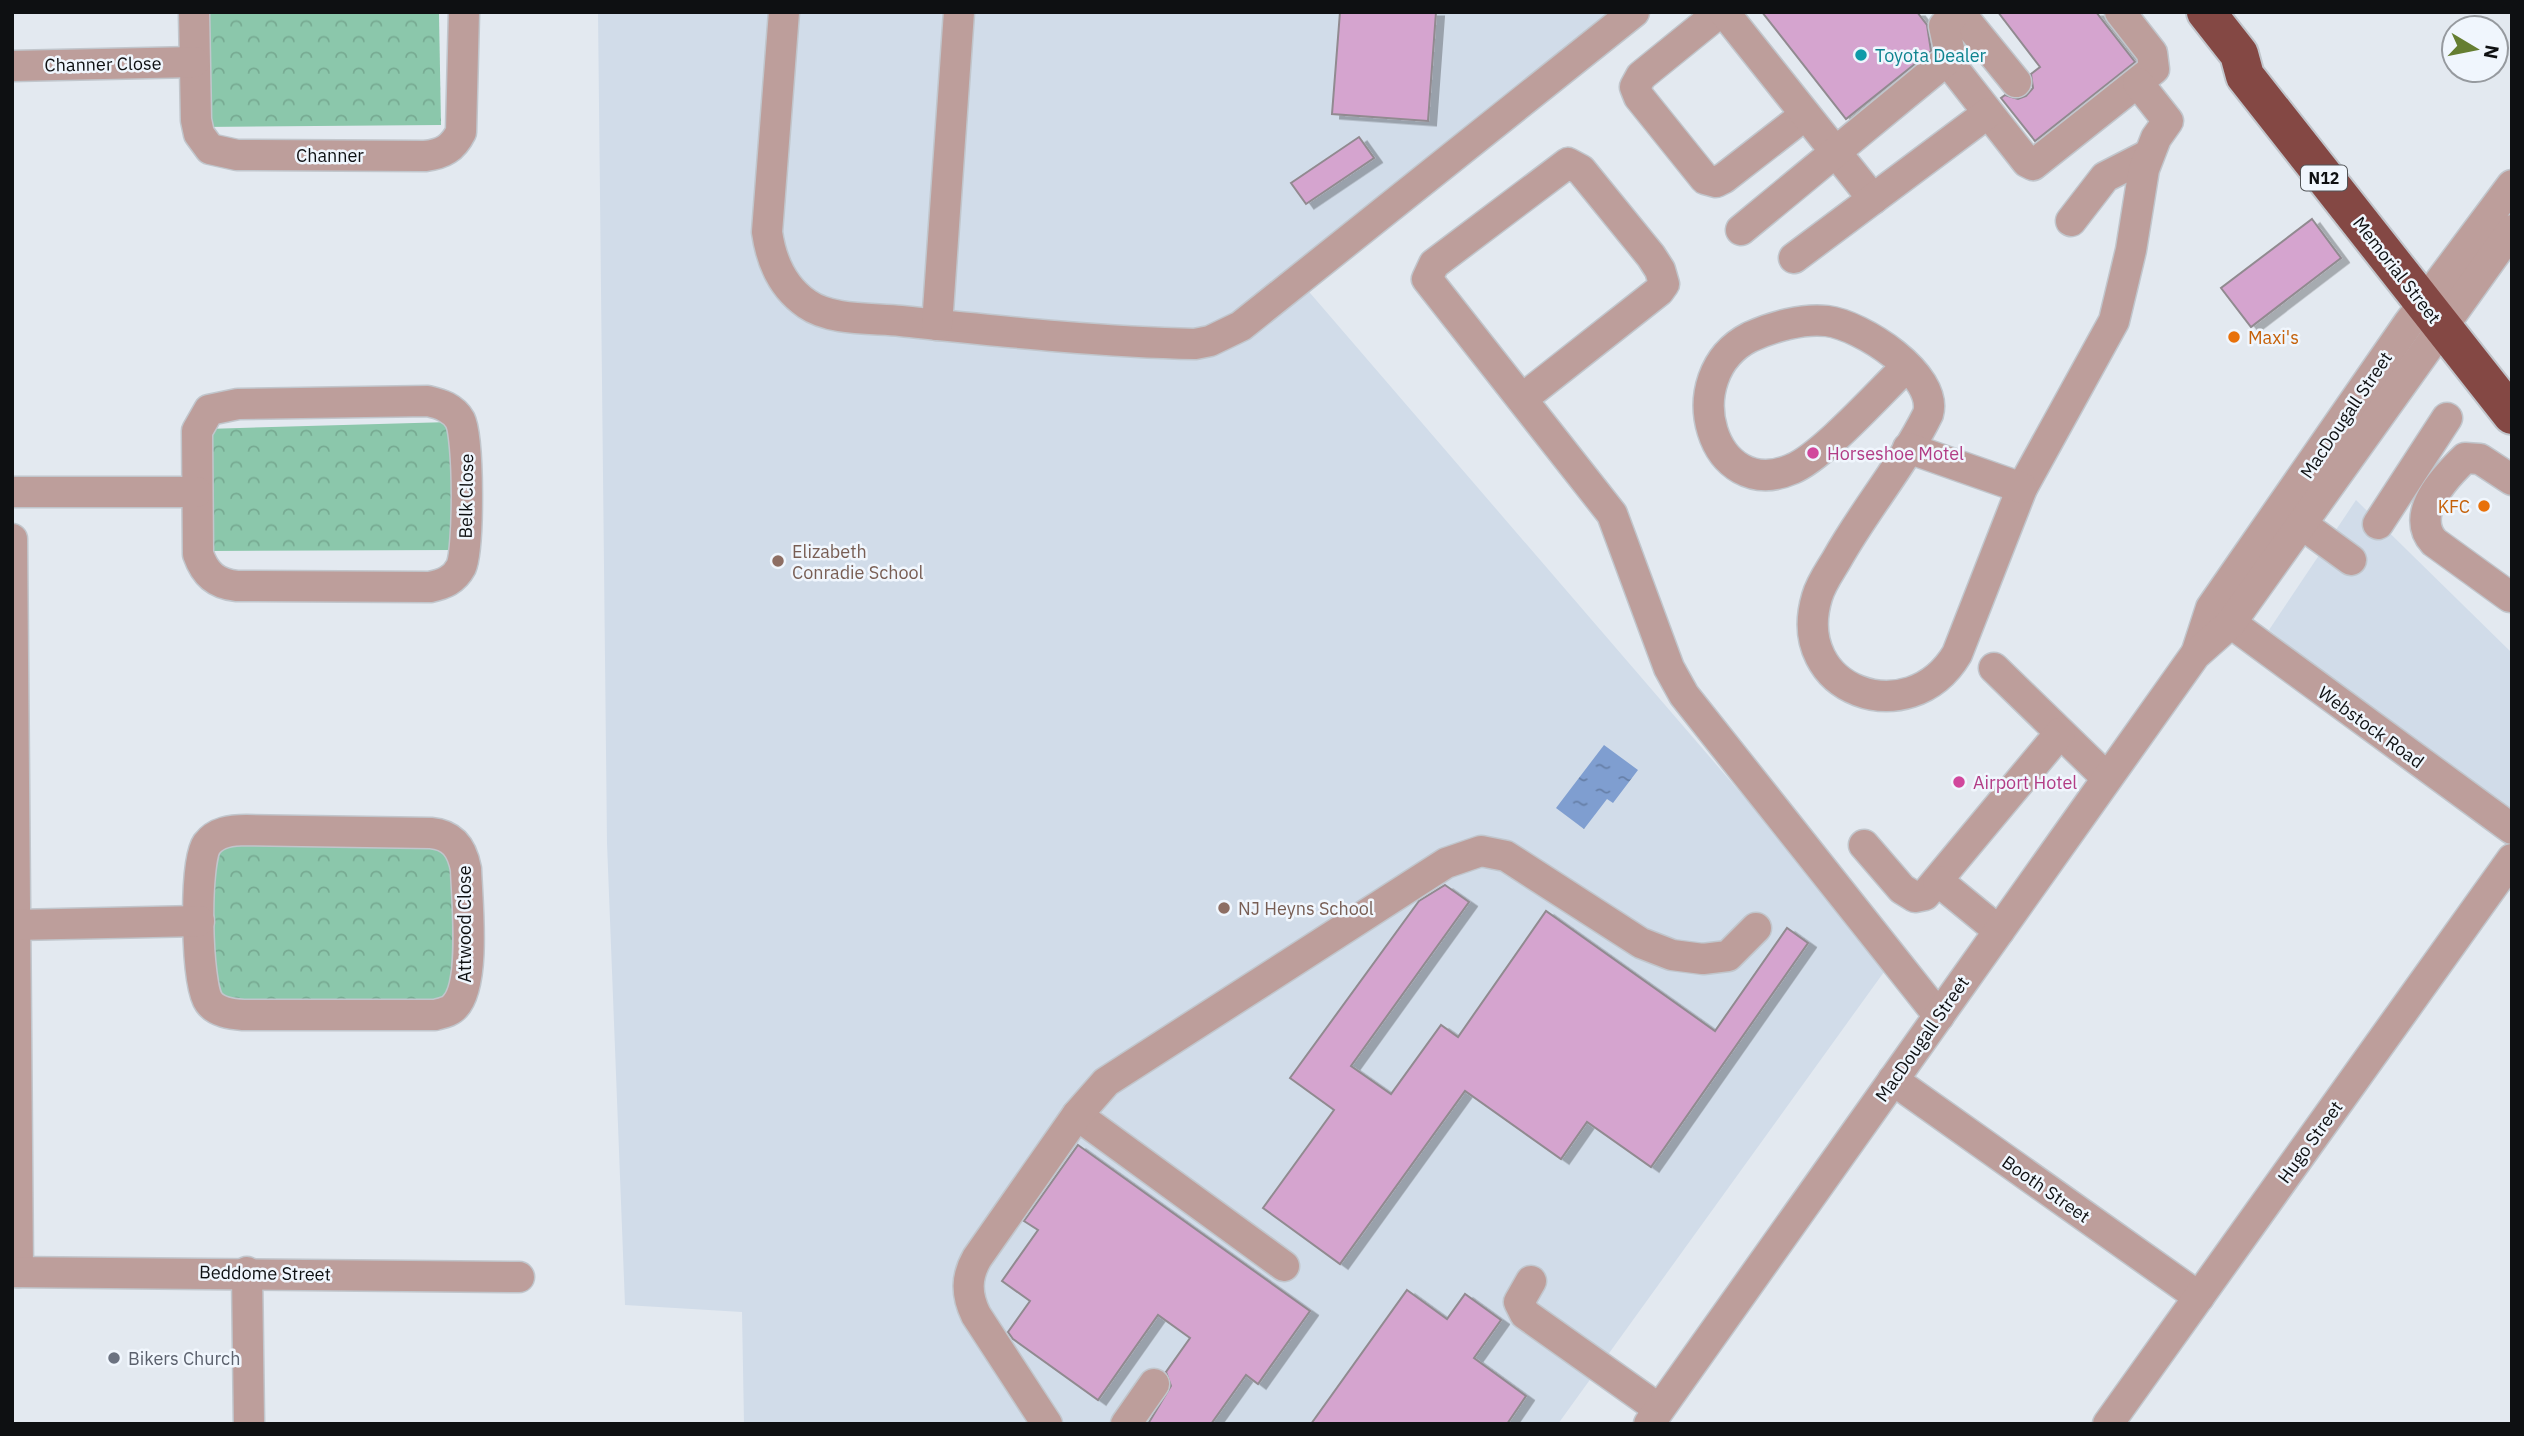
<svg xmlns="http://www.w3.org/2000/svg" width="2524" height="1436" font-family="'IBM Plex Sans',sans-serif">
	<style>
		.built { fill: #d1dce9 }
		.park { fill: url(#park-crowns) }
		.water { fill: url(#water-ripples) }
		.building { fill: #d5a4cf; stroke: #918a90; stroke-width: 2; filter: url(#shadow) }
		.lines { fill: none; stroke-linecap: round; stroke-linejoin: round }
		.minor-casing { stroke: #c1c6cc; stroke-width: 33 }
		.highway-casing { stroke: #c1c6cc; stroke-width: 42 }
		.minor { stroke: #bd9e9b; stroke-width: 30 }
		.highway { stroke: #844844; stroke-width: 38 }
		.culture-dot { fill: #0f9aa8; stroke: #f0f6fd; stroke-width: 2.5 }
		.food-dot { fill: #e8710a; stroke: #f0f6fd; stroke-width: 2.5 }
		.hotel-dot { fill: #d1479c; stroke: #f0f6fd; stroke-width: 2.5 }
		.education-dot { fill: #8d6e63; stroke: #f0f6fd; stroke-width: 2.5 }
		.worship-dot { fill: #6b7280; stroke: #f0f6fd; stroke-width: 2.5 }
		.labels { text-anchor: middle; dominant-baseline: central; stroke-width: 5; stroke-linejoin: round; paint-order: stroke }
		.shield { fill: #f0f6fd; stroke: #525558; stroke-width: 2 }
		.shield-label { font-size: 16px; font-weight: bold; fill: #0e1012 }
		.culture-label { font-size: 18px; fill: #0d838f; stroke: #f0f6fd; text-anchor: start }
		.street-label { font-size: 18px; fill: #0e1012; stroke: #f0f6fd }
		.food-label { font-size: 18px; fill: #c56008; stroke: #f0f6fd; text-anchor: start }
		.hotel-label { font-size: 18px; fill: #b23c85; stroke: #f0f6fd; text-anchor: start }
		.education-label { font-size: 18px; fill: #785e54; stroke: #f0f6fd; text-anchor: start }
		.worship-label { font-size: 18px; fill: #5b616d; stroke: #f0f6fd; text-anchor: start }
	</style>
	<defs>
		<pattern id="park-crowns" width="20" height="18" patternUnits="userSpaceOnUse" patternTransform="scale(1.75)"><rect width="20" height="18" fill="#8bc7ab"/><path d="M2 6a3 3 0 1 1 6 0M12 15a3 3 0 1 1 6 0" fill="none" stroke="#77aa92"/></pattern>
		<pattern id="water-ripples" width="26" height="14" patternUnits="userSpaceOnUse" patternTransform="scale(1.75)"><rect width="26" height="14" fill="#7f9ed0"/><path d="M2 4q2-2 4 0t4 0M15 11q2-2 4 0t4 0" fill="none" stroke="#667fa7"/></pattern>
		<filter id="shadow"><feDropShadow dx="8" dy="4.5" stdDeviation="0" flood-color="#0004"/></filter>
	</defs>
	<rect width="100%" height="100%" fill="#e3e9f0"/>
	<!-- built -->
	<g class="built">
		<path d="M598,12H1638L1298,279L1889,965L1558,1424H744L742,1312L625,1305L607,843Z"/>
		<path d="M2356,500L2512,653V818L2269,630Z"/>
	</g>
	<!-- park -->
	<g class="park">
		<path d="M199,13L439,14L441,125L201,127Z"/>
		<path d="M450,422L455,550L209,551L206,429Z"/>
		<path d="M237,841L436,844L453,862L456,983L447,997L439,1002L243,1003L225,997L214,988L210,869L220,850Z"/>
	</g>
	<!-- water -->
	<path class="water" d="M1604,745L1638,770L1613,803L1607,799L1584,829L1556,808Z"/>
	<!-- building -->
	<g class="building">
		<path d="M1340,12H1436L1428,121L1332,114Z"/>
		<path d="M1762,12H1917L1927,25L1931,51L1846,119Z"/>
		<path d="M1998,12H2096L2135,62L2035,141L2001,98L2005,95L2018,99L2026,96L2033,88L2031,74L2040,67Z"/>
		<path d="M1359,137L1374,158L1306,204L1291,183Z"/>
		<path d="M2312,219L2341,258L2251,327L2221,288Z"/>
		<path d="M1445,885L1469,902L1351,1066L1391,1094L1441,1025L1458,1037L1546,911L1715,1031L1787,928L1808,943L1651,1167L1587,1122L1561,1159L1465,1091L1340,1264L1263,1208L1334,1110L1290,1078L1419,901Z"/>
		<path d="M1078,1145L1310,1311L1258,1384L1246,1375L1211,1424H1148L1171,1386L1166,1372L1190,1338L1158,1315L1098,1400L1013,1339L1008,1332L1030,1301L1002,1281L1038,1230L1024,1221Z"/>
		<path d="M1407,1290L1447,1319L1465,1294L1501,1320L1474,1358L1526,1396L1507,1424H1311Z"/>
	</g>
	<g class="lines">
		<!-- minor casing -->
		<g class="minor-casing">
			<g id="minor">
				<path d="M194,12L196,120L199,134L210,149L237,155L425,156C443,154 453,148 461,132L464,12"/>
				<path d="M784,12L767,232C771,260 782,287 807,304C831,321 873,318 901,321C998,331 1097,342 1195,344L1210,341L1241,326L1634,12"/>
				<path d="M1720,12L1641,76L1635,87L1639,97L1705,179L1716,182L1724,178L1805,115"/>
				<path d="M1724,12L1873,199"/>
				<path d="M1959,12L2016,82"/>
				<path d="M1947,60L2027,162L2033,165L2154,69L2152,53L2120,12"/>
				<path d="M12,66L194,62"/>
				<path d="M2071,221L2105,177L2148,155"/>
				<path d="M1741,230L1947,60L1949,49L1944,26L1956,12"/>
				<path d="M1794,258L1988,113"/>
				<path d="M937,325L959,12"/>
				<path d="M1906,367C1880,392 1822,457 1792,469C1712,504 1674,376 1750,337C1772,327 1803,318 1827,321C1861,325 1939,375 1928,414C1903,465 1865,509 1837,559C1830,571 1821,583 1817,597C1789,691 1909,734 1957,654L2022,488L2114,321L2131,250L2144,169L2156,138L2168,121L2138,83"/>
				<path d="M1522,399L1659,291L1664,284L1660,270L1651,256L1581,170L1568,163L1434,264L1427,279L1612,514L1669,668L1684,695L1939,1016"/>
				<path d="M428,401C441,404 453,408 460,420C469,438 469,549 461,567C454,580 444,584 430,587L237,586C216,584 205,574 198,554L197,431L209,410L238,404Z"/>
				<path d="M1908,448L2022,488"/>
				<path d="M12,492H197"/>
				<path d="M2378,524L2447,418"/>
				<path d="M2303,525L2351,560"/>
				<path d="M12,539L18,1272"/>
				<path d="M2510,597L2434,542C2409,515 2444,478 2465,458L2480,459L2512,480"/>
				<path d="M2216,612L2512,829"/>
				<path d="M2197,651L2211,608L2408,324L2512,185"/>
				<path d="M1994,668L2107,778"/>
				<path d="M246,830L431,833C453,835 462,848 466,869C467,900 476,984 455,1006C450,1012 442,1013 435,1015H243C231,1014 216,1012 209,1002C196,985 194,862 207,844C216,832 231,830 246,830Z"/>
				<path d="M1864,845L1902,889L1915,897L1925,895L2060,733"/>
				<path d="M1938,881L1999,931"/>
				<path d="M15,925L199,921"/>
				<path d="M1893,1080L2199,1297"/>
				<path d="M1077,1115L1284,1266"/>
				<path d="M12,1272L519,1277"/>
				<path d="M247,1272L249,1424"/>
				<path d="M1531,1281L1519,1302L1525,1314L1659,1409"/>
				<path d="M1047,1424L976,1315C966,1294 966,1277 977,1258L1077,1115L1106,1082L1446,863L1481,851L1506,856L1641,943L1672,955L1703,959L1728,956L1756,928"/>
				<path d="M1126,1424L1154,1384"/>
				<path d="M1649,1424L2195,655L2230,624L2512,230"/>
				<path d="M2108,1424L2512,859"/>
			</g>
		</g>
		<!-- highway casing -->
		<g class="highway-casing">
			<path id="highway" d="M2206,12L2239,54L2245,76L2512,415"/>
		</g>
		<!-- minor -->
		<use href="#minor" class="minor"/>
		<!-- highway -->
		<use href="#highway" class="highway"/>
	</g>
	<!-- markers -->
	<circle class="culture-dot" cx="1861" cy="55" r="7"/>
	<g class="food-dot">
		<circle cx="2234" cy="337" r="7"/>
		<circle cx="2484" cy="506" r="7"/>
	</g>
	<g class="hotel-dot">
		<circle cx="1813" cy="453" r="7"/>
		<circle cx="1959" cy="782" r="7"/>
	</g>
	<g class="education-dot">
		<circle cx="778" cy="561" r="7"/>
		<circle cx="1224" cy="908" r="7"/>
	</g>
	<circle class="worship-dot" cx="114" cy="1358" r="7"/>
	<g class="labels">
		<!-- shield labels -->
		<rect class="shield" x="2301" y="165.5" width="46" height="25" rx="5"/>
		<g class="shield-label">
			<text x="2324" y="178">N12</text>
		</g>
		<!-- culture labels -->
		<g class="culture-label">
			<text x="1875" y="55">Toyota Dealer</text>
		</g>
		<!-- street labels -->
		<g class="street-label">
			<text transform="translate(103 64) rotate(-1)">Channer Close</text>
			<text x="330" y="155">Channer</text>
			<text transform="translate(2397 270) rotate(52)">Memorial Street</text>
			<text transform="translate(2346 415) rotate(-56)">MacDougall Street</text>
			<text transform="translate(466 496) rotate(-89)">Belk Close</text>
			<text transform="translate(2371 727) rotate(36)">Webstock Road</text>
			<text transform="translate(464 924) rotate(-90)">Attwood Close</text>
			<text transform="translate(1922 1039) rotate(-55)">MacDougall Street</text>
			<text transform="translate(2310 1142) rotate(-54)">Hugo Street</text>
			<text transform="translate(2046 1189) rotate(35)">Booth Street</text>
			<text transform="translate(265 1273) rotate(1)">Beddome Street</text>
		</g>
		<!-- food labels -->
		<g class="food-label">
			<text x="2248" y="337">Maxi's</text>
			<text x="2470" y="506" text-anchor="end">KFC</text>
		</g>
		<!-- hotel labels -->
		<g class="hotel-label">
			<text x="1827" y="453">Horseshoe Motel</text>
			<text x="1973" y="782">Airport Hotel</text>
		</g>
		<!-- education labels -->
		<g class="education-label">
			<text x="792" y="551">Elizabeth<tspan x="792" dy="21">Conradie School</tspan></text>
			<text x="1238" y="908">NJ Heyns School</text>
		</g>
		<!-- worship labels -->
		<g class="worship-label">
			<text x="128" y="1358">Bikers Church</text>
		</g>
	</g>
	<!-- border -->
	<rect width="2524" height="1436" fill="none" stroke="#0e1012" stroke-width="28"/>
	<!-- north arrow -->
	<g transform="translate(2475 49) rotate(100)"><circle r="33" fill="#f0f6fd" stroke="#969a9f" stroke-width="2"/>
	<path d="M0-5L12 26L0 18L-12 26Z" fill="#657e31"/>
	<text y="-10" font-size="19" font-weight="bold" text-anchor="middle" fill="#0e1012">N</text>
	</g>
</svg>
